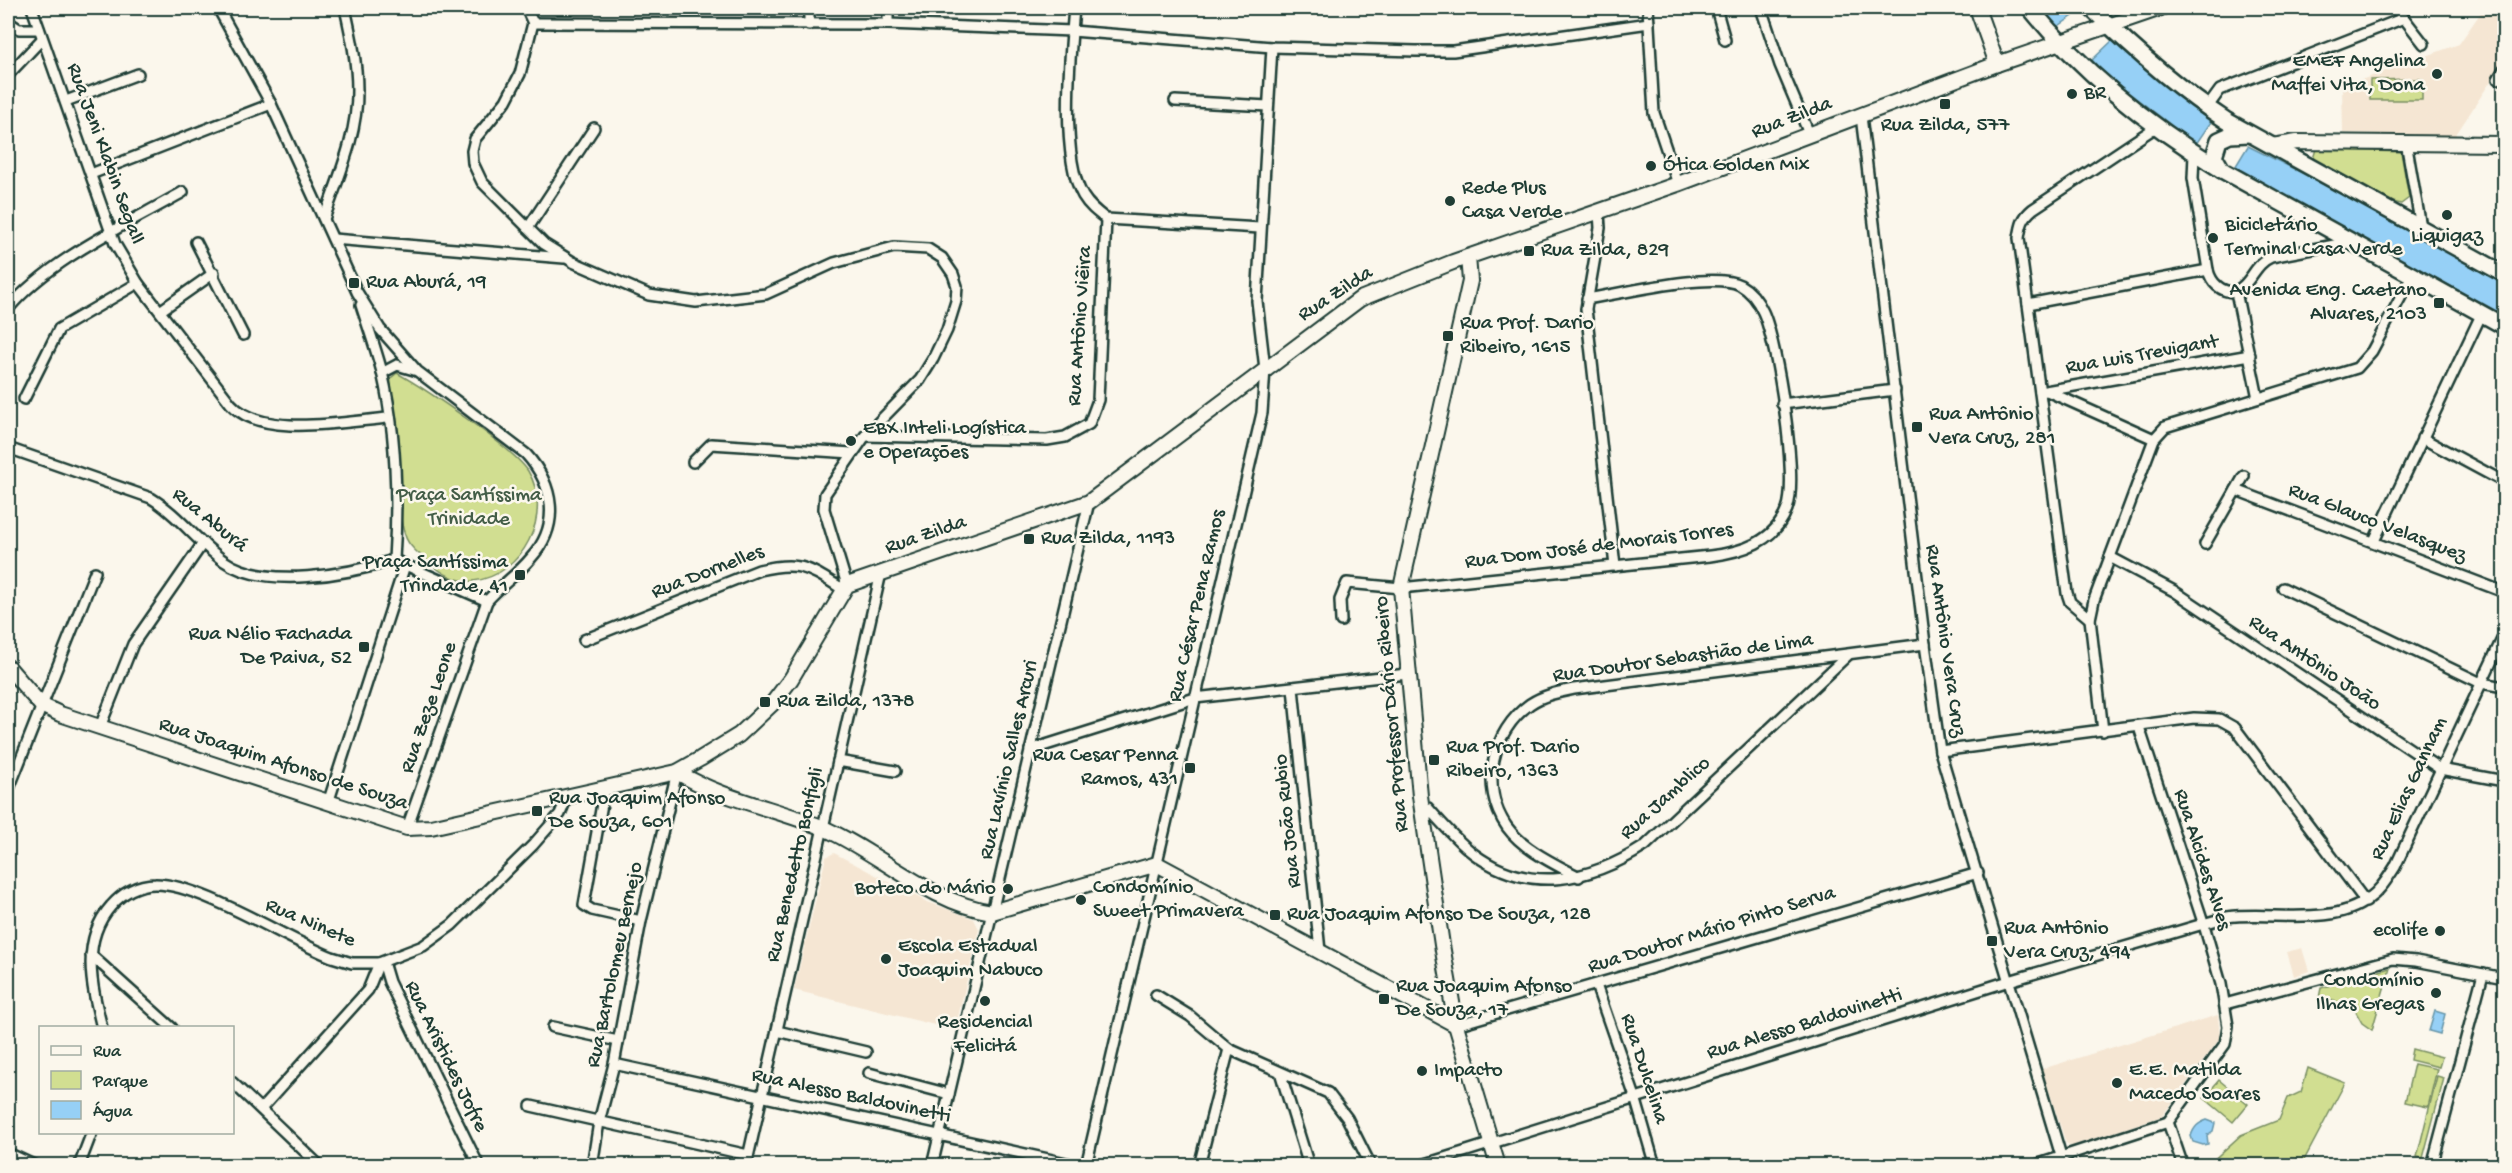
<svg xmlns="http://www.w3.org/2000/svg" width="2512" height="1173" font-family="'Gochi Hand',sans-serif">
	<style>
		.built { fill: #f5e6d3 }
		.green { fill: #d1de91; stroke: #788e62; stroke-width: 1.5 }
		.water { fill: #96d0f6; stroke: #6695a8; stroke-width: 1.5 }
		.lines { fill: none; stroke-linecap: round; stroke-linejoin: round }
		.street-casing { stroke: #1f3d34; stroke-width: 14 }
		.secondary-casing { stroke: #1f3d34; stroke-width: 18 }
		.primary-casing { stroke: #1f3d34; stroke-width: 20 }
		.street { stroke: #fbf7ec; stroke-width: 9 }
		.secondary { stroke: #fbf7ec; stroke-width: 14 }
		.primary { stroke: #fbf7ec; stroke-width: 15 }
		.poi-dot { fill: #1f3d34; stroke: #fbf7ec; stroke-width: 2 }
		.labels { text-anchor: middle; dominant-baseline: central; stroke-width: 5; stroke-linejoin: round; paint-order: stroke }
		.poi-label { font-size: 21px; fill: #1f3d34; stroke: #fbf7ec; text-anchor: start }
		.street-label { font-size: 21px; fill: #1f3d34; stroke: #fbf7ec }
		.park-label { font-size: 21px; fill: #435d47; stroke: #fbf7ec }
	</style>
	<rect width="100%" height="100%" fill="#fbf7ec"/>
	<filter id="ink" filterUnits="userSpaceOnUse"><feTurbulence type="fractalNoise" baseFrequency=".0167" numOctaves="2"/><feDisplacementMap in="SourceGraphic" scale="12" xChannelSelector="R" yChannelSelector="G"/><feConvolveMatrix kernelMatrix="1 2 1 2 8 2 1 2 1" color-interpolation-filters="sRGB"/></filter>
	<g filter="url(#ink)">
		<!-- built -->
		<g class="built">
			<path d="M2484,8H2504V61L2455,136L2343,133L2342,87L2459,44Z"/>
			<path d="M834,853L925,901L974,919L979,929L955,1030L794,990L826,857Z"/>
			<path d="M2302,948L2309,971L2294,976L2287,952Z"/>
			<path d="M2218,1015L2220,1038L2162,1116L2072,1146L2066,1143L2042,1069Z"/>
		</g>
		<!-- green -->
		<g class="green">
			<path d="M2422,79V100H2370V80Z"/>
			<path d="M2316,149L2401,152L2409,198L2401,204L2393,202L2313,159Z"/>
			<path d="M397,373C424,388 513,448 528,471C554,514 523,576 473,581C457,583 440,572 429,562C420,555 408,546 405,535C396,510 400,471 399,444C398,425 393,405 390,386L391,378Z"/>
			<path d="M2390,968L2372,1030L2362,1023L2352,1005L2319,998L2321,988Z"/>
			<path d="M2412,1049L2442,1057L2439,1067L2410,1060Z"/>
			<path d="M2414,1064L2437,1069L2428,1107L2405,1102Z"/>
			<path d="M2308,1068L2345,1083L2302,1164L2208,1165L2241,1135L2279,1120L2288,1098L2301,1092Z"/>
			<path d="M2437,1076L2444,1078L2423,1158L2417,1157Z"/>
			<path d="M2219,1080L2248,1104L2233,1122L2204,1098Z"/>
		</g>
		<!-- water -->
		<g class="water">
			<path d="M2041,8H2071L2076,14L2057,27Z"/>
			<path d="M2113,40L2211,122L2196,144L2107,76L2092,60Z"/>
			<path d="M2248,146L2310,177L2504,282V315L2234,169Z"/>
			<path d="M2435,1011L2445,1014L2440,1034L2429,1031Z"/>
			<path d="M2207,1120L2215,1123L2213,1131L2207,1135L2208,1144L2203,1145L2193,1142L2191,1136C2194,1127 2198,1123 2207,1120Z"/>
		</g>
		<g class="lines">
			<!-- street casing -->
			<g class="street-casing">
				<g id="street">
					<path d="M32,8L115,244L138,283L231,404C262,439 347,421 389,418"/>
					<path d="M218,8L271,104L357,292L380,329L417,371L526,454C554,485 561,525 531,558C518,574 501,585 487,601L394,560"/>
					<path d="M526,8L533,23L520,74L506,101L475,139L472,151L473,163L482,182L544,244L573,262L649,295L696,302L766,294L834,263L894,247L928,249L942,258L953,274L957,286L956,301L947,330L933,359L920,380L865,436L825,494L824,509L847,585"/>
					<path d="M809,8V25"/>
					<path d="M1074,8C1070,54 1060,157 1083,196C1089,206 1097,212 1106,219L1260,228"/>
					<path d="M1648,8L1654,113L1678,184"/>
					<path d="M1716,8L1725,40"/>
					<path d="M1761,8L1780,65L1810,136"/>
					<path d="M2396,8L2424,44"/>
					<path d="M8,22L19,29H39"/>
					<path d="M533,23L888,24L1072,31L1272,47L1416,51H1453L1649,23"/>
					<path d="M888,24V8"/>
					<path d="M8,75L42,39"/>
					<path d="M2498,79L2504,69"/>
					<path d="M66,101L138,74"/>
					<path d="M1175,101L1268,106"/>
					<path d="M2207,108L2220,90L2404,18"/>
					<path d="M1861,116L1925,644L1940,751L2064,1166"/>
					<path d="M2406,142L2421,227"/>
					<path d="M2194,154L2193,178L2208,270C2211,283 2221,292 2234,292C2251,285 2254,264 2271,257L2350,242"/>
					<path d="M91,174L271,104"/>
					<path d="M1599,212L1600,228L1586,309L1615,566"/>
					<path d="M324,219C338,178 358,134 357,90C357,62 351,35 345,8"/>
					<path d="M528,228L594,128"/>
					<path d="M333,239L564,258"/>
					<path d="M196,242L243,335"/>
					<path d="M2236,292L2258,398"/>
					<path d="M2028,304L2208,270"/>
					<path d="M361,305C368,327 376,349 382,372C396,431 398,500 394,560"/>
					<path d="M8,309C51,258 126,225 183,192"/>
					<path d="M160,311L214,273"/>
					<path d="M382,373L397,365L414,370"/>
					<path d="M2047,391L2154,439"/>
					<path d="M2040,392L2250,355"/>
					<path d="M24,399L59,329L138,283"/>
					<path d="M1782,404L1895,390"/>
					<path d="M865,436L1047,440L1065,437L1089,424L1098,400L1106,219"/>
					<path d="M2422,438L2504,482"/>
					<path d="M8,448L151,498C179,515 197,542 224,561C265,590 349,574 394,560"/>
					<path d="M693,462L711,444L852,453"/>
					<path d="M2236,490L2504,592"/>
					<path d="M2374,541L2482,313"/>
					<path d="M2205,544L2244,476"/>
					<path d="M2110,557L2174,591L2440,769L2504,781"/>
					<path d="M2283,588L2481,683L2504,687"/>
					<path d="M2090,619L2070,602L2067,593L2019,238C2021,225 2022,218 2033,209L2156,127"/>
					<path d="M1341,621L1340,600L1347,583L1401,588L1710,556C1742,552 1775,542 1787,509C1799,480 1777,342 1763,312C1758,301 1751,291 1740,285C1712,271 1620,294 1587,299"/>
					<path d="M584,640L759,570C801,560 809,568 844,590"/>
					<path d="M1293,688L1320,951"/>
					<path d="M100,727L133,644L203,543"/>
					<path d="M2103,731L2090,619L2094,600L2154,439L2165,427L2357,368L2372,351L2412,276"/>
					<path d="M1030,750L1195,698L1407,674"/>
					<path d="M1940,751L2194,718L2219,719L2235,728L2366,902"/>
					<path d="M838,761L895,771"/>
					<path d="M605,787L584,905L592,910L641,921"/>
					<path d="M8,791L95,572"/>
					<path d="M328,803L405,565"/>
					<path d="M1421,805L1428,808C1442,824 1457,841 1474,854C1529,895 1591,881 1645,846L1848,655"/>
					<path d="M407,828L487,601"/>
					<path d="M1579,877C1553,863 1524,850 1507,827C1479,787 1492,731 1530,704C1543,695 1559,692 1574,689L1925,644"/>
					<path d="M91,955L172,1028"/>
					<path d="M383,962L389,982L479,1166"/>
					<path d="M1596,985L1635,1097L1655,1166"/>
					<path d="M1156,995L1190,1016L1229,1049L1328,1093L1347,1118L1371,1166"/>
					<path d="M2225,1004L2393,959L2416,961L2504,978"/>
					<path d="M1456,1025L1978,873"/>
					<path d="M553,1027L618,1041"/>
					<path d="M102,1028C92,987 80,941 111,906C122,893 138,884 155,884C199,883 286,939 332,957L352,963H379L423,946L452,925L533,845L560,814L567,797"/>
					<path d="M777,1031L866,1052"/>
					<path d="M614,1064L1080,1166"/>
					<path d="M869,1073L949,1094"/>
					<path d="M1281,1075L1309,1166"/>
					<path d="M232,1082L320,1166"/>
					<path d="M531,1106L748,1155"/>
					<path d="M262,1108L368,990L379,963"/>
					<path d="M2168,1122L2183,1166"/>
					<path d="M8,1153L36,1166"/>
					<path d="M79,1166L92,1132"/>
					<path d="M592,1166L599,1122L614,1064L641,921L677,772"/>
					<path d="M746,1166L881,573"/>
					<path d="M932,1166L1089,502"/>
					<path d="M1086,1166L1262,413L1265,369L1257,301L1272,47"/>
					<path d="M1199,1166L1229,1049"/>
					<path d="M1419,1166L2009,981L2227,917C2269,911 2333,927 2368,899C2380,891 2387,879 2395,867L2504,635"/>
					<path d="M2033,1166L2168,1122L2225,1044L2228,1026L2221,984L2204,925L2139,727"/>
					<path d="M2432,1166L2483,974"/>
				</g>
			</g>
			<!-- secondary casing -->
			<g class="secondary-casing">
				<g id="secondary">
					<path d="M1977,8L1997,64"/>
					<path d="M2272,146L2297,142L2504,144"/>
					<path d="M1468,257L1470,281L1401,588L1420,796L1442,945L1456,1025L1498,1166"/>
					<path d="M8,667L41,705L60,714L407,828L431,827L677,772L700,759L739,735L772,704L791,679L847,585L1089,502L1360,299L1453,262L1678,184L1997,64L2161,8"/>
					<path d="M677,772C722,799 773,808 821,827C878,851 929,903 992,912L1157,864L1456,1025"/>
				</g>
			</g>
			<!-- primary casing -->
			<g class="primary-casing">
				<g id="primary">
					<path d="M2030,8C2083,73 2150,126 2222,170L2504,326"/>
					<path d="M2091,8C2133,49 2178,89 2227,121L2504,274"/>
					<path d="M2222,170L2214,156L2219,140L2230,135L2249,134"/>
				</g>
			</g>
			<!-- street -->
			<use href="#street" class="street"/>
			<!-- secondary -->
			<use href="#secondary" class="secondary"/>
			<!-- primary -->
			<use href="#primary" class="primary"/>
		</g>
	</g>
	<!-- markers -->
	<g class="poi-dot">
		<circle cx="2437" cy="74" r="6"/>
		<circle cx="2072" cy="94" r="6"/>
		<rect x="1939" y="98" width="12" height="12" rx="3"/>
		<circle cx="1651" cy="166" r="6"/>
		<circle cx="1450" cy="201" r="6"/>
		<circle cx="2447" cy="215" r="6"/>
		<circle cx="2213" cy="238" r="6"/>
		<rect x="1523" y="245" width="12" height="12" rx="3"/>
		<rect x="348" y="277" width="12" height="12" rx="3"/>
		<rect x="2433" y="297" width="12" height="12" rx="3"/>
		<rect x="1442" y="330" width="12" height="12" rx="3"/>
		<rect x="1911" y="421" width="12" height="12" rx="3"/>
		<circle cx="851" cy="441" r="6"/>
		<rect x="1023" y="533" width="12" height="12" rx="3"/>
		<rect x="514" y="569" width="12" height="12" rx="3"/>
		<rect x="358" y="641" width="12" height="12" rx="3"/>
		<rect x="759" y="696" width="12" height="12" rx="3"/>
		<rect x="1428" y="754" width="12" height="12" rx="3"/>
		<rect x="1184" y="762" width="12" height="12" rx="3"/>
		<rect x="531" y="805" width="12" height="12" rx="3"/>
		<circle cx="1008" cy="889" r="6"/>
		<circle cx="1081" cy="900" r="6"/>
		<rect x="1269" y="909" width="12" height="12" rx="3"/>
		<circle cx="2440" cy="931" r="6"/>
		<rect x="1986" y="935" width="12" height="12" rx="3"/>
		<circle cx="886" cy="959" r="6"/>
		<circle cx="2436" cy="993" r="6"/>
		<rect x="1378" y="993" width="12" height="12" rx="3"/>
		<circle cx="985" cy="1001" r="6"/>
		<circle cx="1422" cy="1071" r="6"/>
		<circle cx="2117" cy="1083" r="6"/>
	</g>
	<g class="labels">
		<!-- poi labels -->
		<g class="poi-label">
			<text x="2425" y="62" text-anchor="end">EMEF Angelina<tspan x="2425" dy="24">Maffei Vita, Dona</tspan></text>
			<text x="2084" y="94">BR</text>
			<text x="1945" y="126" text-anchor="middle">Rua Zilda, 577</text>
			<text x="1663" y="166">Ótica Golden Mix</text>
			<text x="1462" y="189">Rede Plus<tspan x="1462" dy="24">Casa Verde</tspan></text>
			<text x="2225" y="226">Bicicletário<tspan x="2225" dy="24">Terminal Casa Verde</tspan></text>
			<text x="2447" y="237" text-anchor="middle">Liquigaz</text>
			<text x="1541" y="251">Rua Zilda, 829</text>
			<text x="366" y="283">Rua Aburá, 19</text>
			<text x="2427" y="291" text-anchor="end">Avenida Eng. Caetano<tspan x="2427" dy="24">Alvares, 2103</tspan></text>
			<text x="1460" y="324">Rua Prof. Dario<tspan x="1460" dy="24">Ribeiro, 1615</tspan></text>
			<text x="1929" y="415">Rua Antônio<tspan x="1929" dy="24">Vera Cruz, 281</tspan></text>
			<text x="863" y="429">EBX Inteli Logística<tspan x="863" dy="24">e Operações</tspan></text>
			<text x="1041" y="539">Rua Zilda, 1193</text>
			<text x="508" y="563" text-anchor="end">Praça Santíssima<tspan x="508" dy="24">Trindade, 41</tspan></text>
			<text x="352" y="635" text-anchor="end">Rua Nélio Fachada<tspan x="352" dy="24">De Paiva, 52</tspan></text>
			<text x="777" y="702">Rua Zilda, 1378</text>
			<text x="1446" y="748">Rua Prof. Dario<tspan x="1446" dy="24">Ribeiro, 1363</tspan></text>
			<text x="1178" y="756" text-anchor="end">Rua Cesar Penna<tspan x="1178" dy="24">Ramos, 431</tspan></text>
			<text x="549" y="799">Rua Joaquim Afonso<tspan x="549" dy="24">De Souza, 601</tspan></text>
			<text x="1093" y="888">Condomínio<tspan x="1093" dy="24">Sweet Primavera</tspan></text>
			<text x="996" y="889" text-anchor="end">Boteco do Mário</text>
			<text x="1287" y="915">Rua Joaquim Afonso De Souza, 128</text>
			<text x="2004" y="929">Rua Antônio<tspan x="2004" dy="24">Vera Cruz, 494</tspan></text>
			<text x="2428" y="931" text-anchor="end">ecolife</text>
			<text x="898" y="947">Escola Estadual<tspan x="898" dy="24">Joaquim Nabuco</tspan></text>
			<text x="2424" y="981" text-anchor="end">Condomínio<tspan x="2424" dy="24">Ilhas Gregas</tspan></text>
			<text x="1396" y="987">Rua Joaquim Afonso<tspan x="1396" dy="24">De Souza, 17</tspan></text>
			<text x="985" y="1023" text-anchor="middle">Residencial<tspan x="985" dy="24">Felicitá</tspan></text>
			<text x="1434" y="1071">Impacto</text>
			<text x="2129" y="1071">E.E. Matilda<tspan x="2129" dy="24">Macedo Soares</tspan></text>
		</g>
		<!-- street labels -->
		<g class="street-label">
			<text transform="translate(1792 119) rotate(-21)">Rua Zilda</text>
			<text transform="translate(104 154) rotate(70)">Rua Jeni Klabin Segall</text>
			<text transform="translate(1336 295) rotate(-33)">Rua Zilda</text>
			<text transform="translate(1081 326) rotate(-86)">Rua Antônio Viêira</text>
			<text transform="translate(2142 356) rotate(-10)">Rua Luis Trevigant</text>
			<text transform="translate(209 521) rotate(39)">Rua Aburá</text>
			<text transform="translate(2377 524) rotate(21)">Rua Glauco Velasquez</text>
			<text transform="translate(926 536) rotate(-19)">Rua Zilda</text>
			<text transform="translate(1599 547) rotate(-7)">Rua Dom José de Morais Torres</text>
			<text transform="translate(708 573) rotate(-21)">Rua Dornelles</text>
			<text transform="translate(1198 606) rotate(-77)">Rua César Pena Ramos</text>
			<text transform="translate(1944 641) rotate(82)">Rua Antônio Vera Cruz</text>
			<text transform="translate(1683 659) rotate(-8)">Rua Doutor Sebastião de Lima</text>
			<text transform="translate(2314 664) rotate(34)">Rua Antônio João</text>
			<text transform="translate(430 708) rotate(-71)">Rua Zeze Leone</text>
			<text transform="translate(1393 714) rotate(-95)">Rua Professor Dário Ribeiro</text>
			<text transform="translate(1010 760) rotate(-77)">Rua Lavínio Salles Arcuri</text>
			<text transform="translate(283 765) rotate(18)">Rua Joaquim Afonso de Souza</text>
			<text transform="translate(2410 789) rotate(-65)">Rua Elias Gannam</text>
			<text transform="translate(1666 799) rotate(-42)">Rua Jamblico</text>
			<text transform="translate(1289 821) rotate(-96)">Rua João Rubio</text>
			<text transform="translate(2201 860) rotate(72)">Rua Alcides Alves</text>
			<text transform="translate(796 865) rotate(-77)">Rua Benedetto Bonfigli</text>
			<text transform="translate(310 924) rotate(23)">Rua Ninete</text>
			<text transform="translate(1712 931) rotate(-17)">Rua Doutor Mário Pinto Serva</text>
			<text transform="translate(616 965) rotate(-78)">Rua Bartolomeu Bernejo</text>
			<text transform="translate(1805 1025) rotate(-17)">Rua Alesso Baldovinetti</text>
			<text transform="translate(445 1057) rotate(64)">Rua Aristides Jofre</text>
			<text transform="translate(1643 1069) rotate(72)">Rua Dulcelina</text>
			<text transform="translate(851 1097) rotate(12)">Rua Alesso Baldovinetti</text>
		</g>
		<!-- park labels -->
		<g class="park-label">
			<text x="469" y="496">Praça Santíssima<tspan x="469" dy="24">Trinidade</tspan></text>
		</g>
	</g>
	<!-- margin -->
	<rect width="2512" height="1173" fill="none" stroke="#fbf7ec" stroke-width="30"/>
	<rect x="15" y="15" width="2482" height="1143" fill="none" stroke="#1f3d34" stroke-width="2" filter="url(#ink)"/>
	<!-- legend -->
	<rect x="39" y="1026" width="195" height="108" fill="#fbf7ec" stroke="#a3ada2" stroke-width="1.5"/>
	<rect x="51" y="1046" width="30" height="9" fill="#fbf7ec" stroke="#a3ada2" stroke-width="1.5"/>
	<text x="93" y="1056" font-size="18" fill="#1f3d34">Rua</text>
	<rect x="51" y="1071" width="30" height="18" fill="#d1de91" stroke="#a3ada2" stroke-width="1.5"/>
	<text x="93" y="1086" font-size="18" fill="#1f3d34">Parque</text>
	<rect x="51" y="1101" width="30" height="18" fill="#96d0f6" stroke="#a3ada2" stroke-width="1.5"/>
	<text x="93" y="1116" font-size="18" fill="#1f3d34">Água</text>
</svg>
